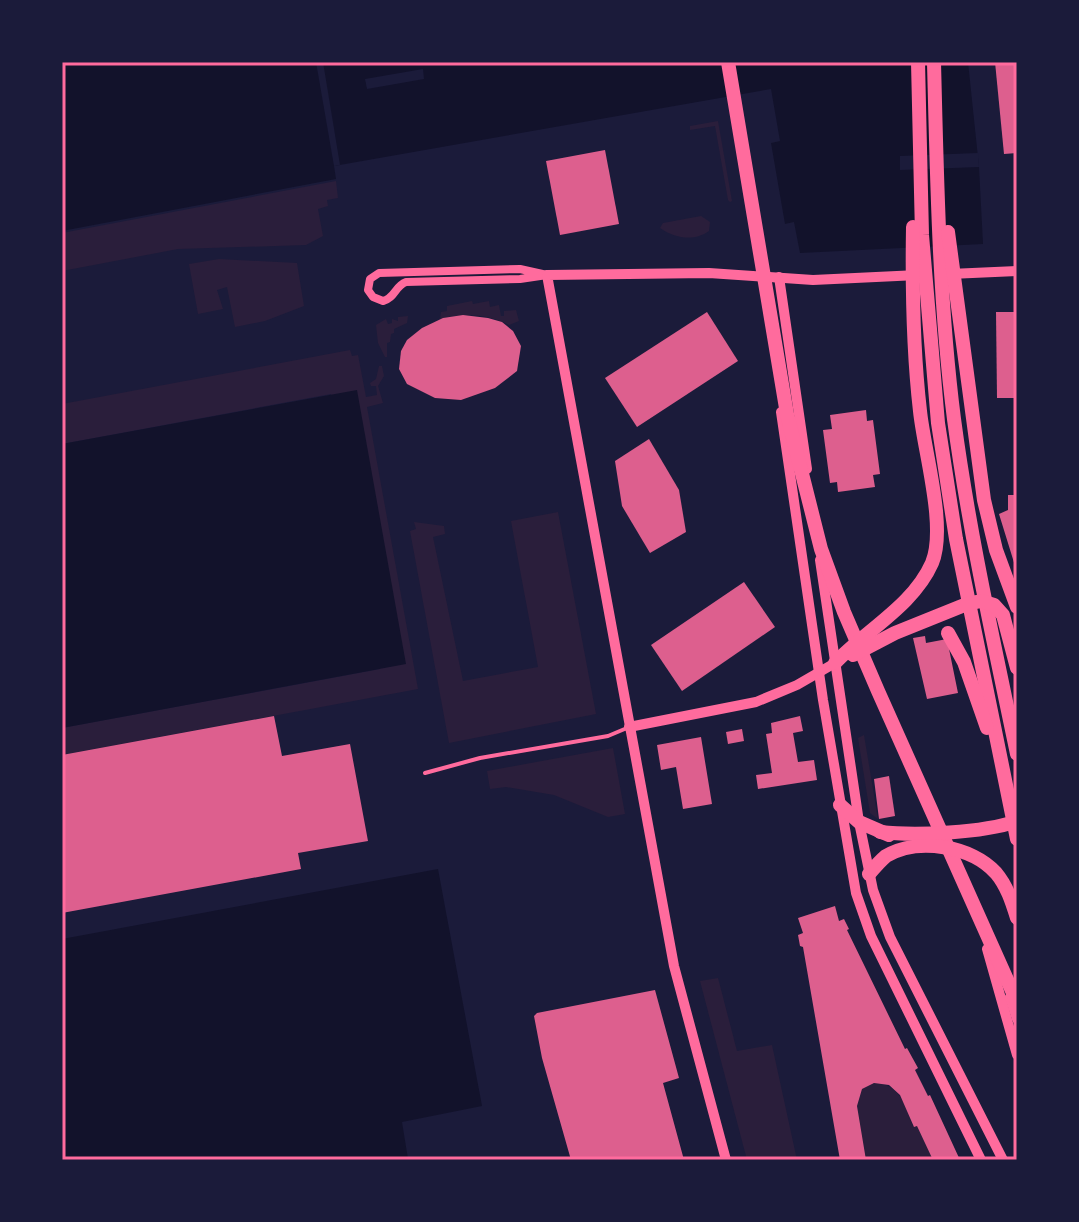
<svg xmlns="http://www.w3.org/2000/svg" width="1079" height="1222" font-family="'Exo 2',sans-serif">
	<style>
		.green { fill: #2a1e3b }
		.water { fill: #12122b }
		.pier { fill: #1b1b3a }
		.building { fill: #dd5f8e }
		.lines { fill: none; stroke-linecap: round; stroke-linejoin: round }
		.service { stroke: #ff6b9d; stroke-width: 4 }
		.minor { stroke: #ff6b9d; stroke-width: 8 }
		.tertiary { stroke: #ff6b9d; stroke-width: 10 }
		.motorway { stroke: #ff6b9d; stroke-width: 14 }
		.neatline { fill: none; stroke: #ff6b9d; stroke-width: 3 }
	</style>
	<rect width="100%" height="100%" fill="#1b1b3a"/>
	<!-- green -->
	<g class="green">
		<path d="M718,121L732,201L730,202L728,200L715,126L690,130V126Z"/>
		<path d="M336,181L338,198L327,200L328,206L318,209L323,236L306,245L178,249L62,271V233Z"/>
		<path d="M701,216L710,222L709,231C694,242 674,238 660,228L663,223Z"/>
		<path d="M219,259L297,263L304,306L265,321L235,327L227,287L217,290L223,309L198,314L189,264Z"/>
		<path d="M472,301L473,304L489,301L490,307L499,305L501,316H504V311L516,310L519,321L509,325C487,314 464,313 440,319L441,312L447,311V306Z"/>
		<path d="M408,316L407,323L394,329V333L391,334L390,342L387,343V357H385L378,343L376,325L386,319L388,324L392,323V319L398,321V317Z"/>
		<path d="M350,350L352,356L358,355L366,397L377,395L376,386H371L370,383L376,379L379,366H382L384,376L378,386L383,403L367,407L418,689L62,755V728L380,669L331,394L62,444V404Z"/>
		<path d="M558,512L596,714L449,743L410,531L416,529L414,522L444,526L445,534L433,537L463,681L538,667L511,521Z"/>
		<path d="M864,735L878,819L870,813L858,738Z"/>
		<path d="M613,748L625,814L608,817L554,795L506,787L490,789L487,771Z"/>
		<path d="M718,978L737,1051L772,1045L797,1160H747L700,981Z"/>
		<path d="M874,1083C901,1084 904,1105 913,1126H917L932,1158L929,1160H866L857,1106L862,1089Z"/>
	</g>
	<!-- water -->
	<g class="water">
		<path d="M62,62H968L979,167L983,244L800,253L794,222L785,224L771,143L780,141L771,89L334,166L336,179L62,231Z"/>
		<path d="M357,390L406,664L62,728V444Z"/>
		<path d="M438,869L482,1106L402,1122L408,1159L404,1160H62V939Z"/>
	</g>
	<!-- pier -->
	<g class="pier">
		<path d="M316,62H323L340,165L334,166Z"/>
		<path d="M423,69L424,79L367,89L365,79Z"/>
		<path d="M978,153L979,167L900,170V156Z"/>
	</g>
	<!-- building -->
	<g class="building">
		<path d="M995,62H1017V153L1004,154Z"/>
		<path d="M605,150L619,224L560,235L546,161Z"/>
		<path d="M707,312L738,361L637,427L605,378Z"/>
		<path d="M996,312H1017V398H997Z"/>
		<path d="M463,315L488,318L502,322L513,331L521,346L517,371L495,388L461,400L435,398L407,384L399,369L401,351L407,340L422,328L443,318Z"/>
		<path d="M866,410L867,421L873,420L880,474L873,475L875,487L838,492L837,482L830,483L823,430L832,429L830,415Z"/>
		<path d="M649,439L679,490L686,532L650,553L622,506L615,461Z"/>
		<path d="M1008,495H1017L1016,569L999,514L1008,510Z"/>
		<path d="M744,582L775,627L682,691L651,645Z"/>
		<path d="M925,636L926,643L947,639L958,693L927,699L913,638Z"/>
		<path d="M274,716L282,756L350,744L368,841L298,853L301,869L62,913V755Z"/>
		<path d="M800,716L803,731L793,733L798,762L814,760L817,780L758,789L756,775L772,773L766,734L772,733L771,723Z"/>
		<path d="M742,729L744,741L728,744L726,732Z"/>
		<path d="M701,737L712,804L683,809L676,767L661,770L657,745Z"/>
		<path d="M889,776L895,816L879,819L874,779Z"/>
		<path d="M835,906L839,921L844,919L849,929L847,930L905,1049L907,1048L918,1068L915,1070L928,1096L930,1095L960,1160H929L932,1158L917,1126L914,1127L900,1095L889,1085L874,1083L862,1089L857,1106L866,1160H840L803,947L800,946L798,935L803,933L798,918Z"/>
		<path d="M655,990L679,1078L663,1083L684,1160H571L542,1058L534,1016L537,1013Z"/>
	</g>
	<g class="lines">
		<!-- service -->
		<path class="service" d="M425,773L480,758L608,736L627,728"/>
		<!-- minor -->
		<path class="minor" d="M520,269L547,275L520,279L406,282C395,286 395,298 383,301L373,297L368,290L370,279L379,273Z"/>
		<!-- tertiary -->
		<g class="tertiary">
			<path d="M950,274L1017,271"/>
			<path d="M779,277L807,469"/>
			<path d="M781,412L823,700L856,893L871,936L981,1160"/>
			<path d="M820,560L859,822L873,890L890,937L1003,1160"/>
			<path d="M629,727L756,702L797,685L835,663"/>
			<path d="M987,949L1017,1055"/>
			<path d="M1010,997L1017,1019"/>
			<path d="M726,1160L674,966L547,275L709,273L813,280L918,275"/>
		</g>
		<!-- motorway -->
		<g class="motorway">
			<path d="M728,62L787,414L821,549L844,612L878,691L1017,1002"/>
			<path d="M918,62L922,235L938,423L956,539L1017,839"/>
			<path d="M934,62C937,181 939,301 954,419C969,532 994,643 1017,754"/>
			<path d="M948,232L984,500L996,550L1017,607"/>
			<path d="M948,633L964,662L987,728"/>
			<path d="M853,655L895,633L967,604L981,601L994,605L1003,615L1017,668"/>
			<path d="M835,663C866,630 913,606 932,563C947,527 924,451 920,411C913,350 912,288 913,227"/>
			<path d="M840,805L859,822L889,835"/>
			<path d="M880,832C916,836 983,833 1017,821"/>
			<path d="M869,874C874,868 880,861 886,856C918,837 972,846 996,873C1007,886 1012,902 1017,918"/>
		</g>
	</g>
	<!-- border -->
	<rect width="1079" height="1222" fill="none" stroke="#1b1b3a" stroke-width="128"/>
	<rect x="64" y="64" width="951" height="1094" class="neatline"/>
</svg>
